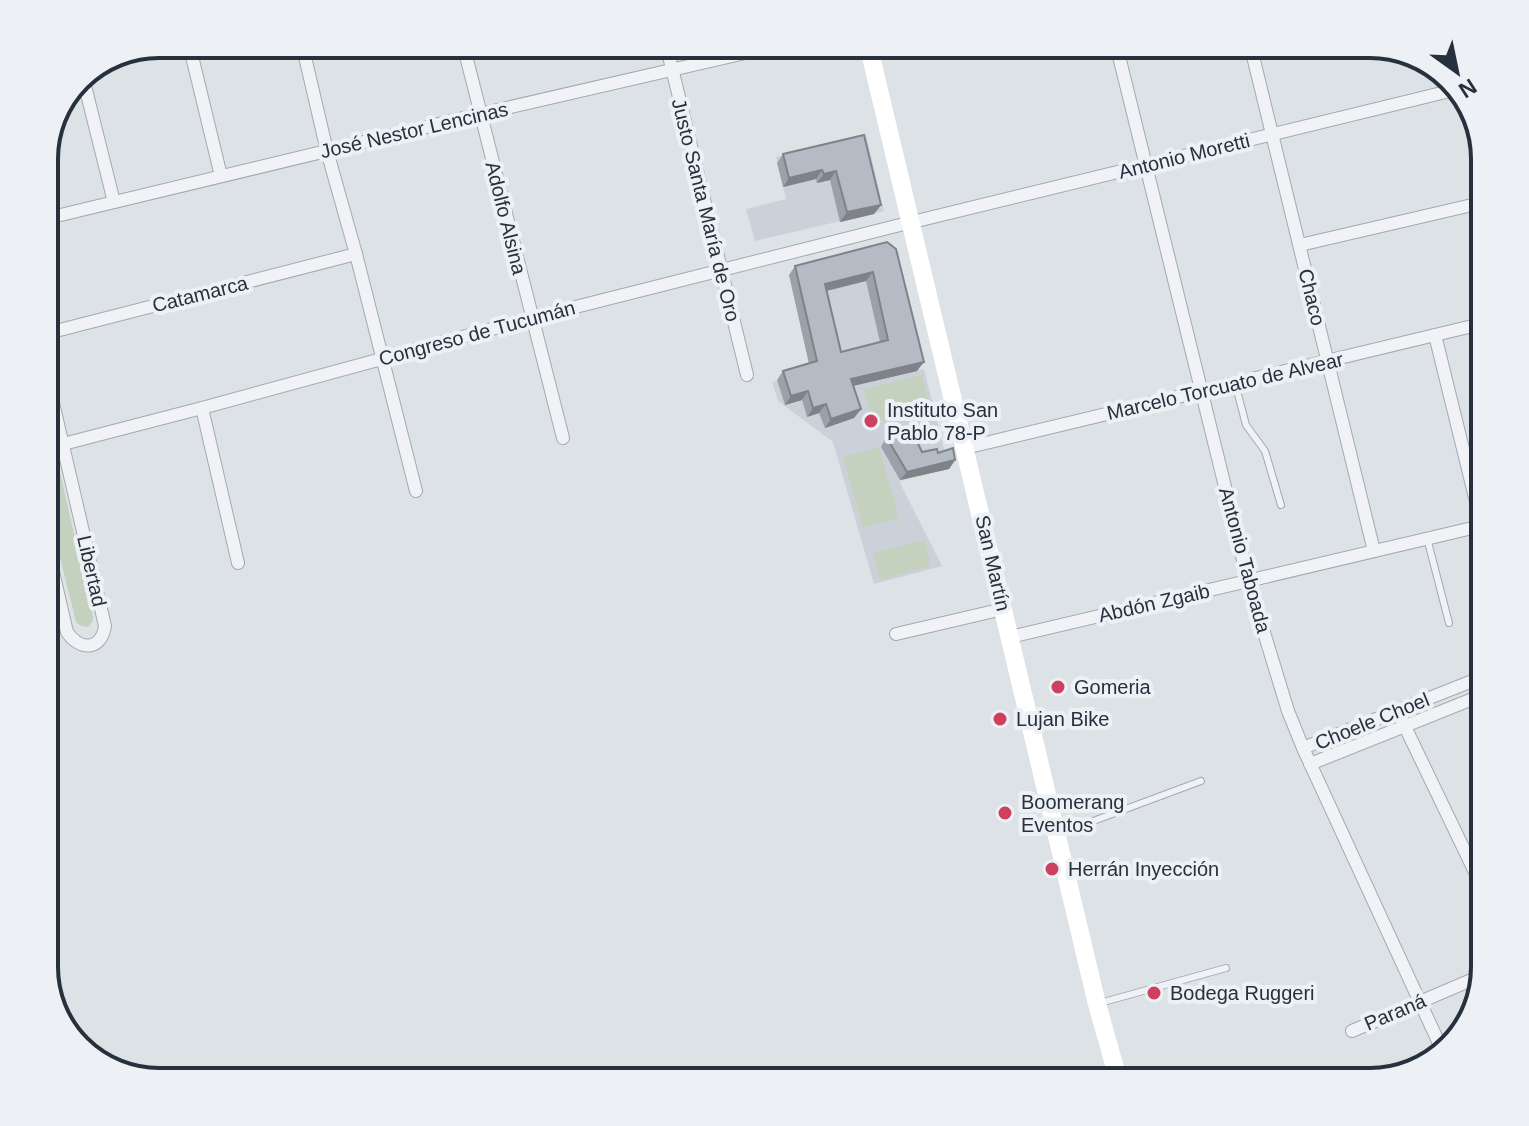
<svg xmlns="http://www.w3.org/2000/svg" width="1529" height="1126" font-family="Helvetica,sans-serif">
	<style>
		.built { fill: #cbd1d9 }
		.green { fill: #c4d1be }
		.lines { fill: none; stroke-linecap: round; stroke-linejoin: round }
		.lane-casing { stroke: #a3a9b1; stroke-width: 8 }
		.street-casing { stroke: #a3a9b1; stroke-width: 14 }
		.lane { stroke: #f0f2f5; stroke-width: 6 }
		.street { stroke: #f0f2f5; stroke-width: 12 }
		.secondary { stroke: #fff; stroke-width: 18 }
		.wall { fill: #9ca1a9; fill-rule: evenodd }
		.shaded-wall { fill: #7f8389 }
		.building { fill: #b5bbc4; stroke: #7f8389; stroke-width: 2; fill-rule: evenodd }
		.poi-dot { fill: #cd415f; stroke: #edf1f5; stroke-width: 3 }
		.labels { text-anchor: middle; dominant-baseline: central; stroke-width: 8; stroke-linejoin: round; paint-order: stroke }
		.street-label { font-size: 20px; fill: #27313e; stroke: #edf1f5 }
		.poi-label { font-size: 20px; fill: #27313e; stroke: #edf1f5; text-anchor: start }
		.rim { fill: none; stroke: #27313e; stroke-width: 4 }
	</style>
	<rect width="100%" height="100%" fill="#dde2e7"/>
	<!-- built -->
	<g class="built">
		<path d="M866,134L884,211L755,241L746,209L786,199L776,157Z"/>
		<path d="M880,251L917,370L924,369L949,469L899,481L942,566L874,584L833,442L778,401L772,382L811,370L789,275Z"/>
	</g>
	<!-- green -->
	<g class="green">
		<path d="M922,375L930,409L872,423L864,389Z"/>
		<path d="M879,447L899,518L863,528L843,457Z"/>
		<path d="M49,462L56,465L61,477L93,617V621L88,627L81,626L76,622L44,493V465Z"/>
		<path d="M924,540L931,566L880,580L873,553Z"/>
	</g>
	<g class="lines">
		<!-- lane casing -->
		<g class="lane-casing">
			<g id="lane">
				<path d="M1235,383L1246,425L1265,451L1281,505"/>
				<path d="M1427,538L1449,623"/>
				<path d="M1061,833L1201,781"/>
				<path d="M1100,1003L1226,968"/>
			</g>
		</g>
		<!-- street casing -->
		<g class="street-casing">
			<g id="street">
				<path d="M189,44L221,176"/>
				<path d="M302,44L327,151L356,254L416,491"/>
				<path d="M463,44L563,438"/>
				<path d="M666,44L747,375"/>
				<path d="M1116,44L1248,580L1288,711L1303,748L1443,1052"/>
				<path d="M1250,44L1374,551"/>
				<path d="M82,74L114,202"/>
				<path d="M44,219L480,114L784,44"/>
				<path d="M1300,245L1485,202"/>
				<path d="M44,334L356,254"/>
				<path d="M1435,335L1482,526"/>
				<path d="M202,408L238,563"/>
				<path d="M965,448L1485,323"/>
				<path d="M44,449L202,408L532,318L892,227L1458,89"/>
				<path d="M44,533L67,632C80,651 101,651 105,626L44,364"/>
				<path d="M896,634L1003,609"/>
				<path d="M1010,637L1485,525"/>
				<path d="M1397,710L1485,893"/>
				<path d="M1303,748L1485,676"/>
				<path d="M1310,764L1485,694"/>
				<path d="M1352,1031L1483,975"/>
			</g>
		</g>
		<!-- lane -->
		<use href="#lane" class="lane"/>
		<!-- street -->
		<use href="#street" class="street"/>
		<!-- secondary -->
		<path class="secondary" d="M868,44L1097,1004L1119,1082"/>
	</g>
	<!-- wall -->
	<g class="wall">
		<path d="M864,135L881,205L874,214L840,222L830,180L817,183L816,179L783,187L777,163L783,154Z"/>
		<path d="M887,242L917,371L853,386L861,409L854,418L825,428L819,413L807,417L802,400L785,405L777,380L783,371L809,364L789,275L795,266ZM866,281L880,342L841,352L826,291Z"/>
		<path d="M889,432L922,452L938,453L955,460L949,469L900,480L881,447Z"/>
	</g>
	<!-- shaded-wall -->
	<g class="shaded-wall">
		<path d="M822,170L816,179L783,187L789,178Z"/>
		<path d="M836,171L830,180L817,183L824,174Z"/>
		<path d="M881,205L874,214L840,222L847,212Z"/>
		<path d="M873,272L866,281L818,293L825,284Z"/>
		<path d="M924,362L917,371L844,388L851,379Z"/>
		<path d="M808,391L802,400L785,405L791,396Z"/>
		<path d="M826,404L819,413L807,417L813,408Z"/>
		<path d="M861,409L854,418L825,428L831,419Z"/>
		<path d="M955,460L949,469L900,480L907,472Z"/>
	</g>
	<!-- building -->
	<g class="building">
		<path d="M864,135L881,205L847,212L836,171L824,174L822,170L789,178L783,154Z"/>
		<path d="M887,242L896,249L924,362L851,379L861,409L831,419L826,404L813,408L808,391L791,396L783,371L817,361L795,266ZM873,272L888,340L841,352L825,284Z"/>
		<path d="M905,426L911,429L922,452L937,449L938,453L953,448L955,460L907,472L887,438L889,432Z"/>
	</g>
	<!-- markers -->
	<g class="poi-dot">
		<circle cx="871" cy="421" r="8"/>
		<circle cx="1058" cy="687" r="8"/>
		<circle cx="1000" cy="719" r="8"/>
		<circle cx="1005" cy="813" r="8"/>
		<circle cx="1052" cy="869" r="8"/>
		<circle cx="1154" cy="993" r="8"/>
	</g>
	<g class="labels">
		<!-- street labels -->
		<g class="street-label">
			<text transform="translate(414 130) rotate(-13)">José Nestor Lencinas</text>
			<text transform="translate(1184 156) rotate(-14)">Antonio Moretti</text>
			<text transform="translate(706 210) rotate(76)">Justo Santa María de Oro</text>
			<text transform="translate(506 218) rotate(76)">Adolfo Alsina</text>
			<text transform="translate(200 294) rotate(-14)">Catamarca</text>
			<text transform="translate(1312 297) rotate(76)">Chaco</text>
			<text transform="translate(477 333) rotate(-15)">Congreso de Tucumán</text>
			<text transform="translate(1225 386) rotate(-13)">Marcelo Torcuato de Alvear</text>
			<text transform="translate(1245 560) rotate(75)">Antonio Taboada</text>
			<text transform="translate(993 563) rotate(77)">San Martín</text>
			<text transform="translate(92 571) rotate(77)">Libertad</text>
			<text transform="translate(1154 603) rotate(-13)">Abdón Zgaib</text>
			<text transform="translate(1372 721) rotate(-22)">Choele Choel</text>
			<text transform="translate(1395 1012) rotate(-23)">Paraná</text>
		</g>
		<!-- poi labels -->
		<g class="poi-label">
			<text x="887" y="410">Instituto San<tspan x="887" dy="23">Pablo 78-P</tspan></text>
			<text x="1074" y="687">Gomeria</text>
			<text x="1016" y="719">Lujan Bike</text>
			<text x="1021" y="802">Boomerang<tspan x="1021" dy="23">Eventos</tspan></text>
			<text x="1068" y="869">Herrán Inyección</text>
			<text x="1170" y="993">Bodega Ruggeri</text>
		</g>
	</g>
	<!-- crop -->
	<path d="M0 0H1529V1126H0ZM159 58H1370A101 101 0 0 1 1471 159V967A101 101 0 0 1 1370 1068H159A101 101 0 0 1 58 967V159A101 101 0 0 1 159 58Z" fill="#edf1f5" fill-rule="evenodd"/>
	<path class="rim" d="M159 58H1370A101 101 0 0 1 1471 159V967A101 101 0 0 1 1370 1068H159A101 101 0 0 1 58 967V159A101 101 0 0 1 159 58Z"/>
	<!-- north arrow -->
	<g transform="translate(1457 72) rotate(147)" stroke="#edf1f5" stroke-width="6" paint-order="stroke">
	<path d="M0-6L14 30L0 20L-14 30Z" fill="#27313e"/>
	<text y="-12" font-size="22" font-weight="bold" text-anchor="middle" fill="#27313e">N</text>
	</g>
</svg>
